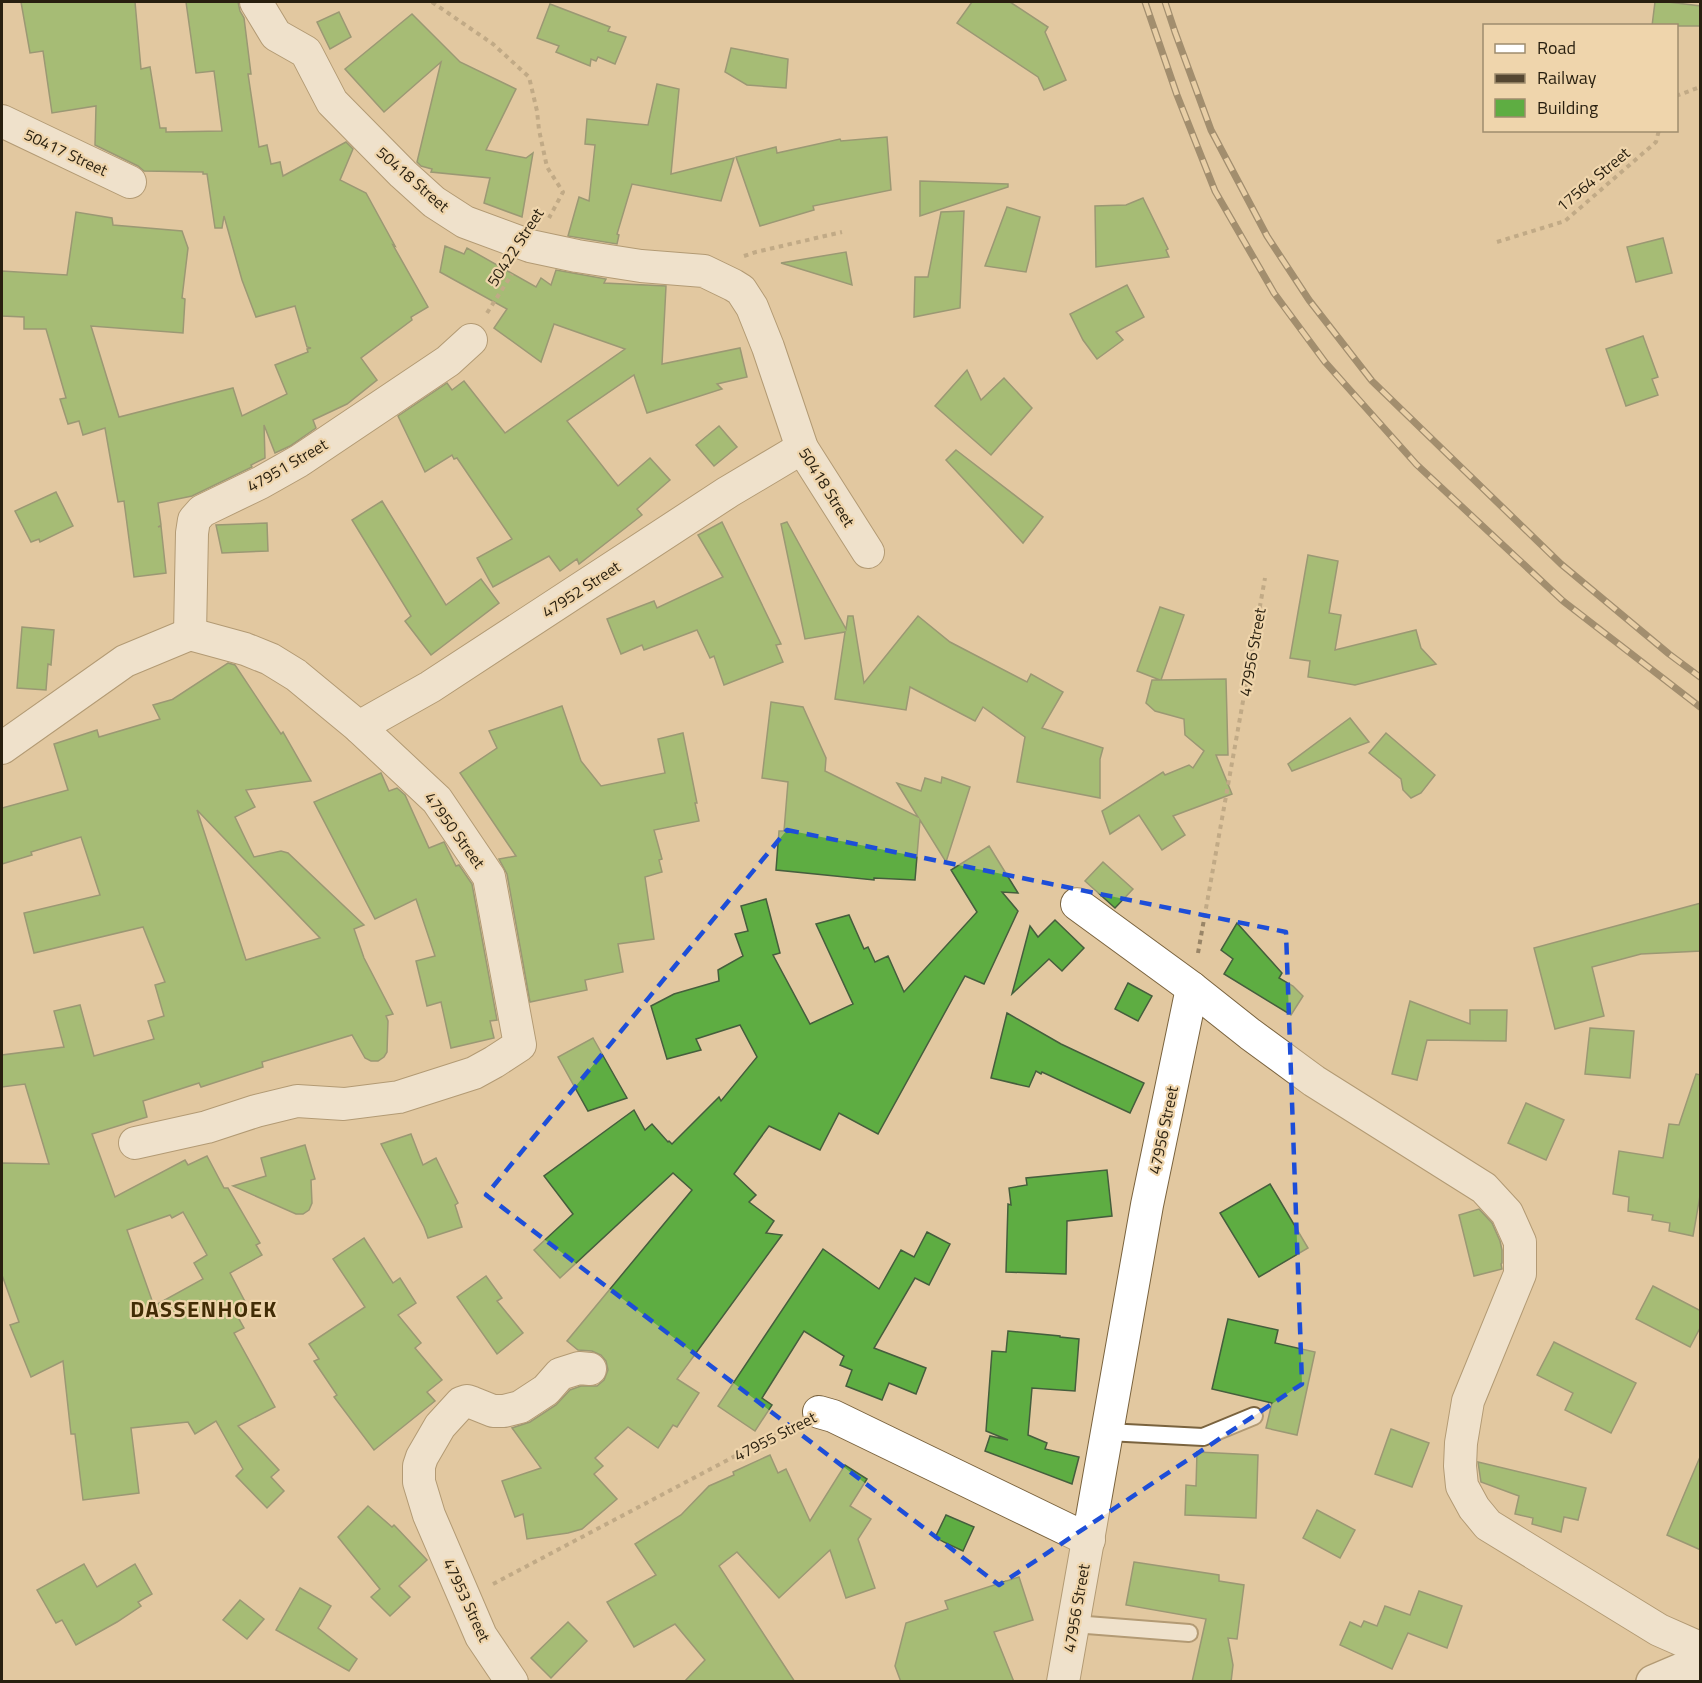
<svg xmlns="http://www.w3.org/2000/svg" width="1702" height="1683" font-family="'Titillium Web',sans-serif">
	<style>
		.building { fill: #5ead42; stroke: #455e3d; stroke-width: 1.5; fill-rule: evenodd }
		.lines { fill: none; stroke-linecap: round; stroke-linejoin: round }
		.service-casing { stroke: #7a633e; stroke-width: 20 }
		.minor-casing { stroke: #7a633e; stroke-width: 34 }
		.tertiary-casing { stroke: #7a633e; stroke-width: 36 }
		.path { stroke: #998567; stroke-width: 4; stroke-dasharray: 4.5 4.5; stroke-linecap: butt }
		.service { stroke: #fff; stroke-width: 16 }
		.minor { stroke: #fff; stroke-width: 32 }
		.tertiary { stroke: #fff; stroke-width: 33 }
		.rail-casing { stroke: #554732; stroke-width: 7 }
		.rail { stroke: #efd5ac; stroke-width: 4.5; stroke-dasharray: 14; stroke-linecap: butt }
		.marked { fill: none; stroke: #1d4ed8; stroke-width: 4.5; stroke-dasharray: 12 8; stroke-linejoin: round }
		.labels { text-anchor: middle; dominant-baseline: central; stroke-width: 4.5; stroke-linejoin: round; paint-order: stroke }
		.street-label { font-size: 16px; fill: #281f0f; stroke: #efd5ac }
		.district-label { font-size: 22px; font-weight: bold; letter-spacing: 1.5px; fill: #412c05; stroke: #efd5ac }
	</style>
	<rect width="100%" height="100%" fill="#e2c8a0"/>
	<!-- building -->
	<g class="building">
		<path d="M21,2H135L141,69L150,67L160,128H166V132L222,131L214,71L196,73L186,2H238L240,11L244,18L251,74H248L259,147L267,145L271,164L280,162L283,176L346,142L353,149L340,180L366,193L395,246L393,245L428,307L411,317L412,320L361,358L377,380L347,404L313,420L316,428L290,446L275,453L264,425L265,458L251,465L252,467L192,496L158,503L161,525L158,527L161,526L166,573L134,577L124,501L118,502L105,428L83,435L79,421L68,424L60,399L66,398L46,329H24V317L2,316V271L67,275L76,212L112,218L113,225L182,231L188,248L182,298L185,299L183,333L91,326L119,417L233,388L242,416L287,394L275,365L308,352L307,349L311,348L307,347L295,306L256,317L242,280L224,216L222,228H215L207,174H203V172L144,171L138,166L95,145L96,106L52,113L43,51L30,53Z"/>
		<path d="M972,2H1010L1048,27L1045,32L1066,80L1044,90L1038,77L957,23Z"/>
		<path d="M1655,2H1668L1701,6V26H1652Z"/>
		<path d="M550,4L610,27L608,31L626,37L615,64L598,57L596,61L591,59L590,66L556,52L559,46L537,38Z"/>
		<path d="M339,12L351,37L330,49L317,22Z"/>
		<path d="M412,14L460,62L516,89L486,150L526,158L533,153L522,217L484,203L490,178L431,172L432,169L421,166L417,162L441,62L384,112L345,69Z"/>
		<path d="M731,48L788,59L786,88L747,85L725,72Z"/>
		<path d="M657,84L679,89L671,174L734,158L721,201L632,184L617,234L619,235L617,244L568,236L579,197L589,201L595,145L585,144L587,119L648,125Z"/>
		<path d="M887,137L891,190L813,206L814,210L760,226L736,157L776,147L777,153L840,139L841,141Z"/>
		<path d="M920,181L1008,184V187L920,216Z"/>
		<path d="M1143,198L1168,249L1166,250L1169,257L1096,267L1095,206L1126,205Z"/>
		<path d="M1007,207L1040,217L1026,272L985,266Z"/>
		<path d="M964,211L960,308L914,317L915,277H928L941,212Z"/>
		<path d="M1663,238L1672,273L1636,282L1627,247Z"/>
		<path d="M445,246L464,254L467,248L536,287L541,278L551,285L556,270L606,279L604,283L666,286L662,364L740,348L747,377L717,384L722,389L647,413L634,375L567,421L618,486L650,458L670,480L637,509L642,515L579,564L577,559L560,571L549,556L493,587L477,558L512,539L457,458L454,459L452,455L425,472L398,416L447,383L452,390L464,381L505,433L625,349L554,324L541,362L494,328L507,309L440,272Z"/>
		<path d="M846,252L852,285L781,263Z"/>
		<path d="M1127,285L1144,317L1116,332L1123,340L1097,359L1083,340L1070,314Z"/>
		<path d="M1643,336L1658,377L1652,379L1658,395L1626,406L1606,349Z"/>
		<path d="M967,370L981,400L1004,378L1032,408L991,455L935,406Z"/>
		<path d="M719,426L737,447L714,466L696,445Z"/>
		<path d="M956,450L1043,517L1023,543L946,460Z"/>
		<path d="M56,492L73,526L40,542L39,539L31,542L15,511Z"/>
		<path d="M382,501L446,605L481,579L499,603L431,655L405,621L411,616L352,520Z"/>
		<path d="M722,522L781,644L776,645L783,662L724,685L714,656L710,658L697,630L644,650L642,645L621,654L607,619L654,601L657,608L723,577L698,535Z"/>
		<path d="M787,522L846,629L848,616H853L864,683L918,616L950,642L1027,682L1031,674L1063,692L1042,728L1103,748L1100,759V798L1017,782L1025,737L983,707L975,721L910,687L906,710L835,699L845,632L805,639L781,524Z"/>
		<path d="M267,523L268,551L222,553L216,525Z"/>
		<path d="M1308,555L1338,561L1329,613L1341,615L1335,650L1416,630L1421,648L1436,664L1355,685L1308,677L1310,661L1290,658Z"/>
		<path d="M1160,607L1184,615L1161,680L1226,679L1228,755H1216L1232,794L1173,816L1185,835L1162,850L1139,815L1110,834L1102,811L1163,772L1165,775L1189,765L1193,768L1204,751L1185,735L1184,719L1155,711L1146,703L1152,680H1160L1137,671Z"/>
		<path d="M22,627L54,630L51,665L48,664L46,690L17,688Z"/>
		<path d="M228,663L235,665L281,734L283,732L311,781L246,790L255,807L235,817L254,857L281,851L288,853L364,925L354,929L364,958L393,1014L386,1016L388,1021L387,1052L384,1057L378,1061H371L365,1058L352,1035L262,1062L263,1067L201,1087L199,1083L143,1101L147,1117L92,1134L115,1197L185,1160L188,1165L207,1156L224,1188H228L260,1243L256,1245L262,1255L230,1273L251,1313L239,1319L244,1328L234,1333L275,1407L238,1426L279,1470L271,1477L284,1491L267,1508L236,1476L243,1469L216,1421L195,1434L188,1422L131,1428L139,1493L83,1500L75,1434H71L63,1361L31,1377L10,1325L19,1322L2,1275V1163L49,1164L25,1084L2,1087V1055L64,1047L54,1011L80,1005L94,1056L154,1039L148,1021L164,1016L155,985L165,982L143,927L34,953L24,913L100,895L81,837L31,852L32,855L2,864V808L68,790L54,744L97,730L99,737L160,719L153,705L174,699H173ZM197,810L244,859L320,938L246,960ZM183,1212L207,1255L194,1263L203,1279L154,1306L127,1230L170,1215L172,1218Z"/>
		<path d="M771,702L803,707L826,758L825,771L918,817L897,783L921,791L925,778L941,783L942,777L970,787L946,862L920,820L915,880L874,878V880L776,870L779,831H784L788,782L762,778Z"/>
		<path d="M562,706L581,761L601,786L665,773L658,739L683,733L697,803H695L699,821L654,830L662,859L659,860L662,872L645,877L654,939L618,944L623,972L585,980L587,990L530,1002L507,874L499,859L516,856L460,773L497,748L489,731Z"/>
		<path d="M1350,718L1369,742L1292,771L1288,764Z"/>
		<path d="M1386,733L1435,775L1421,793L1411,798L1403,790L1401,779L1369,753Z"/>
		<path d="M381,773L389,791L397,788L405,795L429,848L444,842L456,866L459,865L472,884L497,1020L490,1021L494,1038L451,1048L441,1002L427,1006L416,961L435,956L416,899L375,919L314,802Z"/>
		<path d="M989,846L1018,893L1002,892L1018,911L984,984L965,976L878,1134L839,1113L820,1150L769,1126L734,1174L756,1195L749,1202L774,1221L766,1233L782,1235L677,1379L699,1393L677,1427L673,1425L658,1448L628,1427L595,1458L603,1466L594,1474L617,1499L582,1529L568,1533L527,1539L523,1514L515,1517L502,1481L541,1468L512,1428L530,1422L556,1405L570,1390L581,1386H597L604,1380L608,1370L606,1361L601,1355L592,1351L578,1350L567,1341L692,1190L673,1173L560,1278L534,1250L573,1214L544,1176L634,1110L645,1130L652,1124L668,1142L669,1141L672,1144L719,1097L721,1101L757,1057L740,1025L696,1039L701,1050L667,1059L651,1006L674,994L719,981L718,970L743,956L735,934L748,931L741,906L766,899L780,953L773,955L810,1024L853,1004L816,924L849,915L864,949L868,947L875,962L888,956L904,992L977,912L951,870Z"/>
		<path d="M1103,862L1133,889L1115,908L1085,881Z"/>
		<path d="M1701,903V951L1641,954L1592,967L1604,1016L1555,1029L1534,948Z"/>
		<path d="M1055,920L1084,948L1062,971L1049,959L1012,994L1030,926L1038,937Z"/>
		<path d="M1237,923L1282,973L1279,978L1293,986L1303,996L1291,1015L1224,974L1233,959L1221,950Z"/>
		<path d="M1128,983L1152,996L1138,1021L1115,1009Z"/>
		<path d="M1410,1001L1470,1024V1010H1507L1506,1041L1427,1040L1417,1080L1392,1074Z"/>
		<path d="M1007,1013L1061,1044L1144,1083L1130,1113L1042,1072L1041,1074L1036,1071L1029,1087L991,1078Z"/>
		<path d="M1590,1028L1634,1031L1630,1078L1585,1074Z"/>
		<path d="M593,1038L627,1098L588,1111L558,1057Z"/>
		<path d="M1696,1074L1701,1075V1190L1693,1236L1669,1231L1670,1223L1652,1220L1653,1215L1628,1211L1629,1197L1613,1194L1619,1151L1663,1158L1669,1124L1679,1125Z"/>
		<path d="M1526,1103L1564,1120L1546,1160L1508,1143Z"/>
		<path d="M411,1134L423,1165L436,1158L458,1203L455,1205L462,1227L428,1238L424,1227L381,1144Z"/>
		<path d="M305,1145L315,1179L311,1180L312,1203L309,1210L303,1214H296L233,1186L266,1176L261,1158Z"/>
		<path d="M1107,1170L1112,1216L1067,1221L1066,1274L1006,1272L1008,1204L1011,1205L1009,1188L1027,1185L1026,1178Z"/>
		<path d="M1270,1184L1308,1248L1259,1277L1220,1213Z"/>
		<path d="M1479,1209L1492,1223L1500,1241L1502,1250V1263L1501,1264L1502,1269L1474,1276L1459,1215Z"/>
		<path d="M927,1232L950,1244L929,1285L915,1278L874,1348L926,1368L916,1394L889,1383L882,1400L846,1386L852,1370L840,1365L844,1356L804,1331L762,1398L772,1405L755,1431L718,1406L823,1249L879,1289L901,1250L914,1257Z"/>
		<path d="M364,1238L393,1283L400,1278L416,1303L398,1315L421,1343L415,1348L442,1380L427,1392L435,1401L374,1450L334,1397L337,1395L314,1361L319,1359L309,1344L365,1307L333,1259Z"/>
		<path d="M486,1276L502,1298L497,1301L523,1333L497,1354L457,1297Z"/>
		<path d="M1653,1286L1701,1311V1326L1690,1347L1636,1319Z"/>
		<path d="M1228,1319L1278,1330L1275,1343L1315,1352L1297,1435L1266,1428L1272,1403L1212,1389Z"/>
		<path d="M1008,1331L1060,1336V1337L1079,1339L1075,1391L1032,1388L1028,1435L1047,1443L1045,1449L1079,1457L1072,1484L985,1451L990,1436L1008,1440L986,1431L992,1351L1006,1352Z"/>
		<path d="M1554,1342L1636,1383L1611,1433L1565,1410L1573,1393L1537,1375Z"/>
		<path d="M1391,1429L1429,1443L1412,1487L1375,1474Z"/>
		<path d="M1197,1452L1258,1455L1256,1518L1185,1515L1186,1485L1196,1486Z"/>
		<path d="M770,1455L778,1473L786,1469L810,1521L845,1465L867,1479L850,1506L871,1519L858,1539L875,1588L846,1598L830,1550L779,1598L737,1552L719,1566L795,1682H684L705,1660L675,1624L634,1647L607,1602L656,1575L635,1544L681,1515L709,1486L734,1475L733,1472Z"/>
		<path d="M1700,1457H1701V1550L1667,1535Z"/>
		<path d="M1478,1462L1586,1488L1578,1520L1564,1517L1561,1532L1532,1524L1533,1518L1515,1514L1519,1496L1481,1482Z"/>
		<path d="M368,1506L392,1527L394,1525L427,1560L399,1586L410,1597L390,1616L371,1597L380,1589L338,1537Z"/>
		<path d="M1317,1510L1355,1530L1340,1558L1303,1538Z"/>
		<path d="M946,1515L974,1527L963,1551L935,1538Z"/>
		<path d="M1134,1562L1219,1575V1581L1244,1585L1237,1639L1228,1638L1233,1665L1231,1682H1192L1206,1619L1126,1605Z"/>
		<path d="M84,1564L97,1587L135,1564L152,1594L138,1602L141,1606L117,1622L76,1645L62,1620L56,1623L37,1590Z"/>
		<path d="M1019,1577L1033,1620L994,1632L1014,1682H901L895,1666L906,1623L948,1609L945,1601Z"/>
		<path d="M300,1588L331,1606L318,1628L357,1659L349,1671L276,1630Z"/>
		<path d="M1419,1591L1462,1606L1447,1648L1408,1633L1392,1669L1340,1645L1350,1622L1361,1627L1364,1621L1377,1626L1385,1606L1410,1615Z"/>
		<path d="M240,1600L264,1619L247,1639L223,1620Z"/>
		<path d="M568,1622L587,1641L551,1678L531,1658Z"/>
	</g>
	<g class="lines">
		<!-- service casing -->
		<g class="service-casing">
			<g id="service">
				<path d="M1107,1432L1203,1437L1254,1416"/>
				<path d="M1074,1624L1189,1633"/>
			</g>
		</g>
		<!-- minor casing -->
		<g class="minor-casing">
			<g id="minor">
				<path d="M256,2L276,35L306,52L332,102L403,174L434,202L465,222L530,246L577,256L641,266L704,271L733,285L741,290L752,307L768,347L802,448L868,552"/>
				<path d="M2,121L130,182"/>
				<path d="M190,634L192,533L194,520L202,511L260,483L299,461L448,361L471,340"/>
				<path d="M359,727L430,687L728,492L802,448"/>
				<path d="M2,748L125,661L190,634L245,649L270,659L296,675L359,727L437,800L489,877L520,1045L494,1062L474,1073L399,1097L344,1104L297,1101L256,1111L207,1127L135,1143"/>
				<path d="M1077,904L1192,988L1250,1034L1314,1081L1484,1188L1507,1213L1520,1242V1274L1468,1401L1461,1443L1460,1466L1462,1486L1474,1508L1488,1525L1659,1630L1700,1648"/>
				<path d="M819,1412L833,1416L1089,1540"/>
				<path d="M512,1682L481,1636L429,1515L419,1482V1466L422,1457L440,1426L461,1403L467,1401L473,1403L493,1411H504L520,1407L546,1390L560,1374L579,1368L590,1369"/>
				<path d="M1063,1682L1147,1205L1192,988"/>
			</g>
		</g>
		<!-- tertiary casing -->
		<g class="tertiary-casing">
			<path id="tertiary" d="M1653,1682L1700,1662"/>
		</g>
		<!-- path -->
		<g class="path">
			<path d="M432,2L493,44L529,77L537,111L539,130L547,167L563,192L549,218"/>
			<path d="M2,3V2"/>
			<path d="M1676,96L1700,87"/>
			<path d="M1497,242L1565,221L1656,142L1659,130"/>
			<path d="M744,256L756,252L842,232"/>
			<path d="M487,313L512,274"/>
			<path d="M1198,953L1265,578"/>
			<path d="M493,1584L792,1426"/>
		</g>
		<!-- service -->
		<use href="#service" class="service"/>
		<!-- minor -->
		<use href="#minor" class="minor"/>
		<!-- tertiary -->
		<use href="#tertiary" class="tertiary"/>
		<!-- rail casing -->
		<g class="rail-casing">
			<g id="rail">
				<path d="M1145,2L1177,95L1215,191L1274,293L1325,362L1416,464L1563,601L1700,707"/>
				<path d="M1165,2L1175,32L1211,130L1267,236L1309,300L1372,381L1561,564L1669,654L1700,677"/>
			</g>
		</g>
		<!-- rail -->
		<use href="#rail" class="rail"/>
	</g>
	<!-- marked area -->
	<path d="M0 0H1702V1683H0ZM787,830L1286,932L1302,1384L999,1585L486,1195Z" fill="#e2c8a0" fill-opacity=".55" fill-rule="evenodd"/>
	<path class="marked" d="M787,830L1286,932L1302,1384L999,1585L486,1195Z"/>
	<g class="labels">
		<!-- street labels -->
		<g class="street-label">
			<text transform="translate(66 152) rotate(25)">50417 Street</text>
			<text transform="translate(413 179) rotate(41)">50418 Street</text>
			<text transform="translate(1593 179) rotate(-40)">17564 Street</text>
			<text transform="translate(515 247) rotate(-57)">50422 Street</text>
			<text transform="translate(287 465) rotate(-30)">47951 Street</text>
			<text transform="translate(827 487) rotate(58)">50418 Street</text>
			<text transform="translate(581 589) rotate(-33)">47952 Street</text>
			<text transform="translate(1252 652) rotate(-80)">47956 Street</text>
			<text transform="translate(455 830) rotate(54)">47950 Street</text>
			<text transform="translate(1163 1130) rotate(-78)">47956 Street</text>
			<text transform="translate(775 1436) rotate(-27)">47955 Street</text>
			<text transform="translate(467 1600) rotate(65)">47953 Street</text>
			<text transform="translate(1076 1608) rotate(-80)">47956 Street</text>
		</g>
		<!-- district labels -->
		<g class="district-label">
			<text x="204" y="1309">DASSENHOEK</text>
		</g>
	</g>
	<!-- border -->
	<rect width="1702" height="1683" fill="none" stroke="#281f0f" stroke-width="6"/>
	<!-- legend -->
	<rect x="1483" y="24" width="195" height="108" fill="#efd5ac" stroke="#9f8c6d" stroke-width="1.5"/>
	<rect x="1495" y="44" width="30" height="9" fill="#ffffff" stroke="#9f8c6d" stroke-width="1.5"/>
	<text x="1537" y="54" font-size="18" fill="#281f0f">Road</text>
	<rect x="1495" y="74" width="30" height="9" fill="#554732" stroke="#9f8c6d" stroke-width="1.5"/>
	<text x="1537" y="84" font-size="18" fill="#281f0f">Railway</text>
	<rect x="1495" y="99" width="30" height="18" fill="#5ead42" stroke="#9f8c6d" stroke-width="1.5"/>
	<text x="1537" y="114" font-size="18" fill="#281f0f">Building</text>
</svg>
